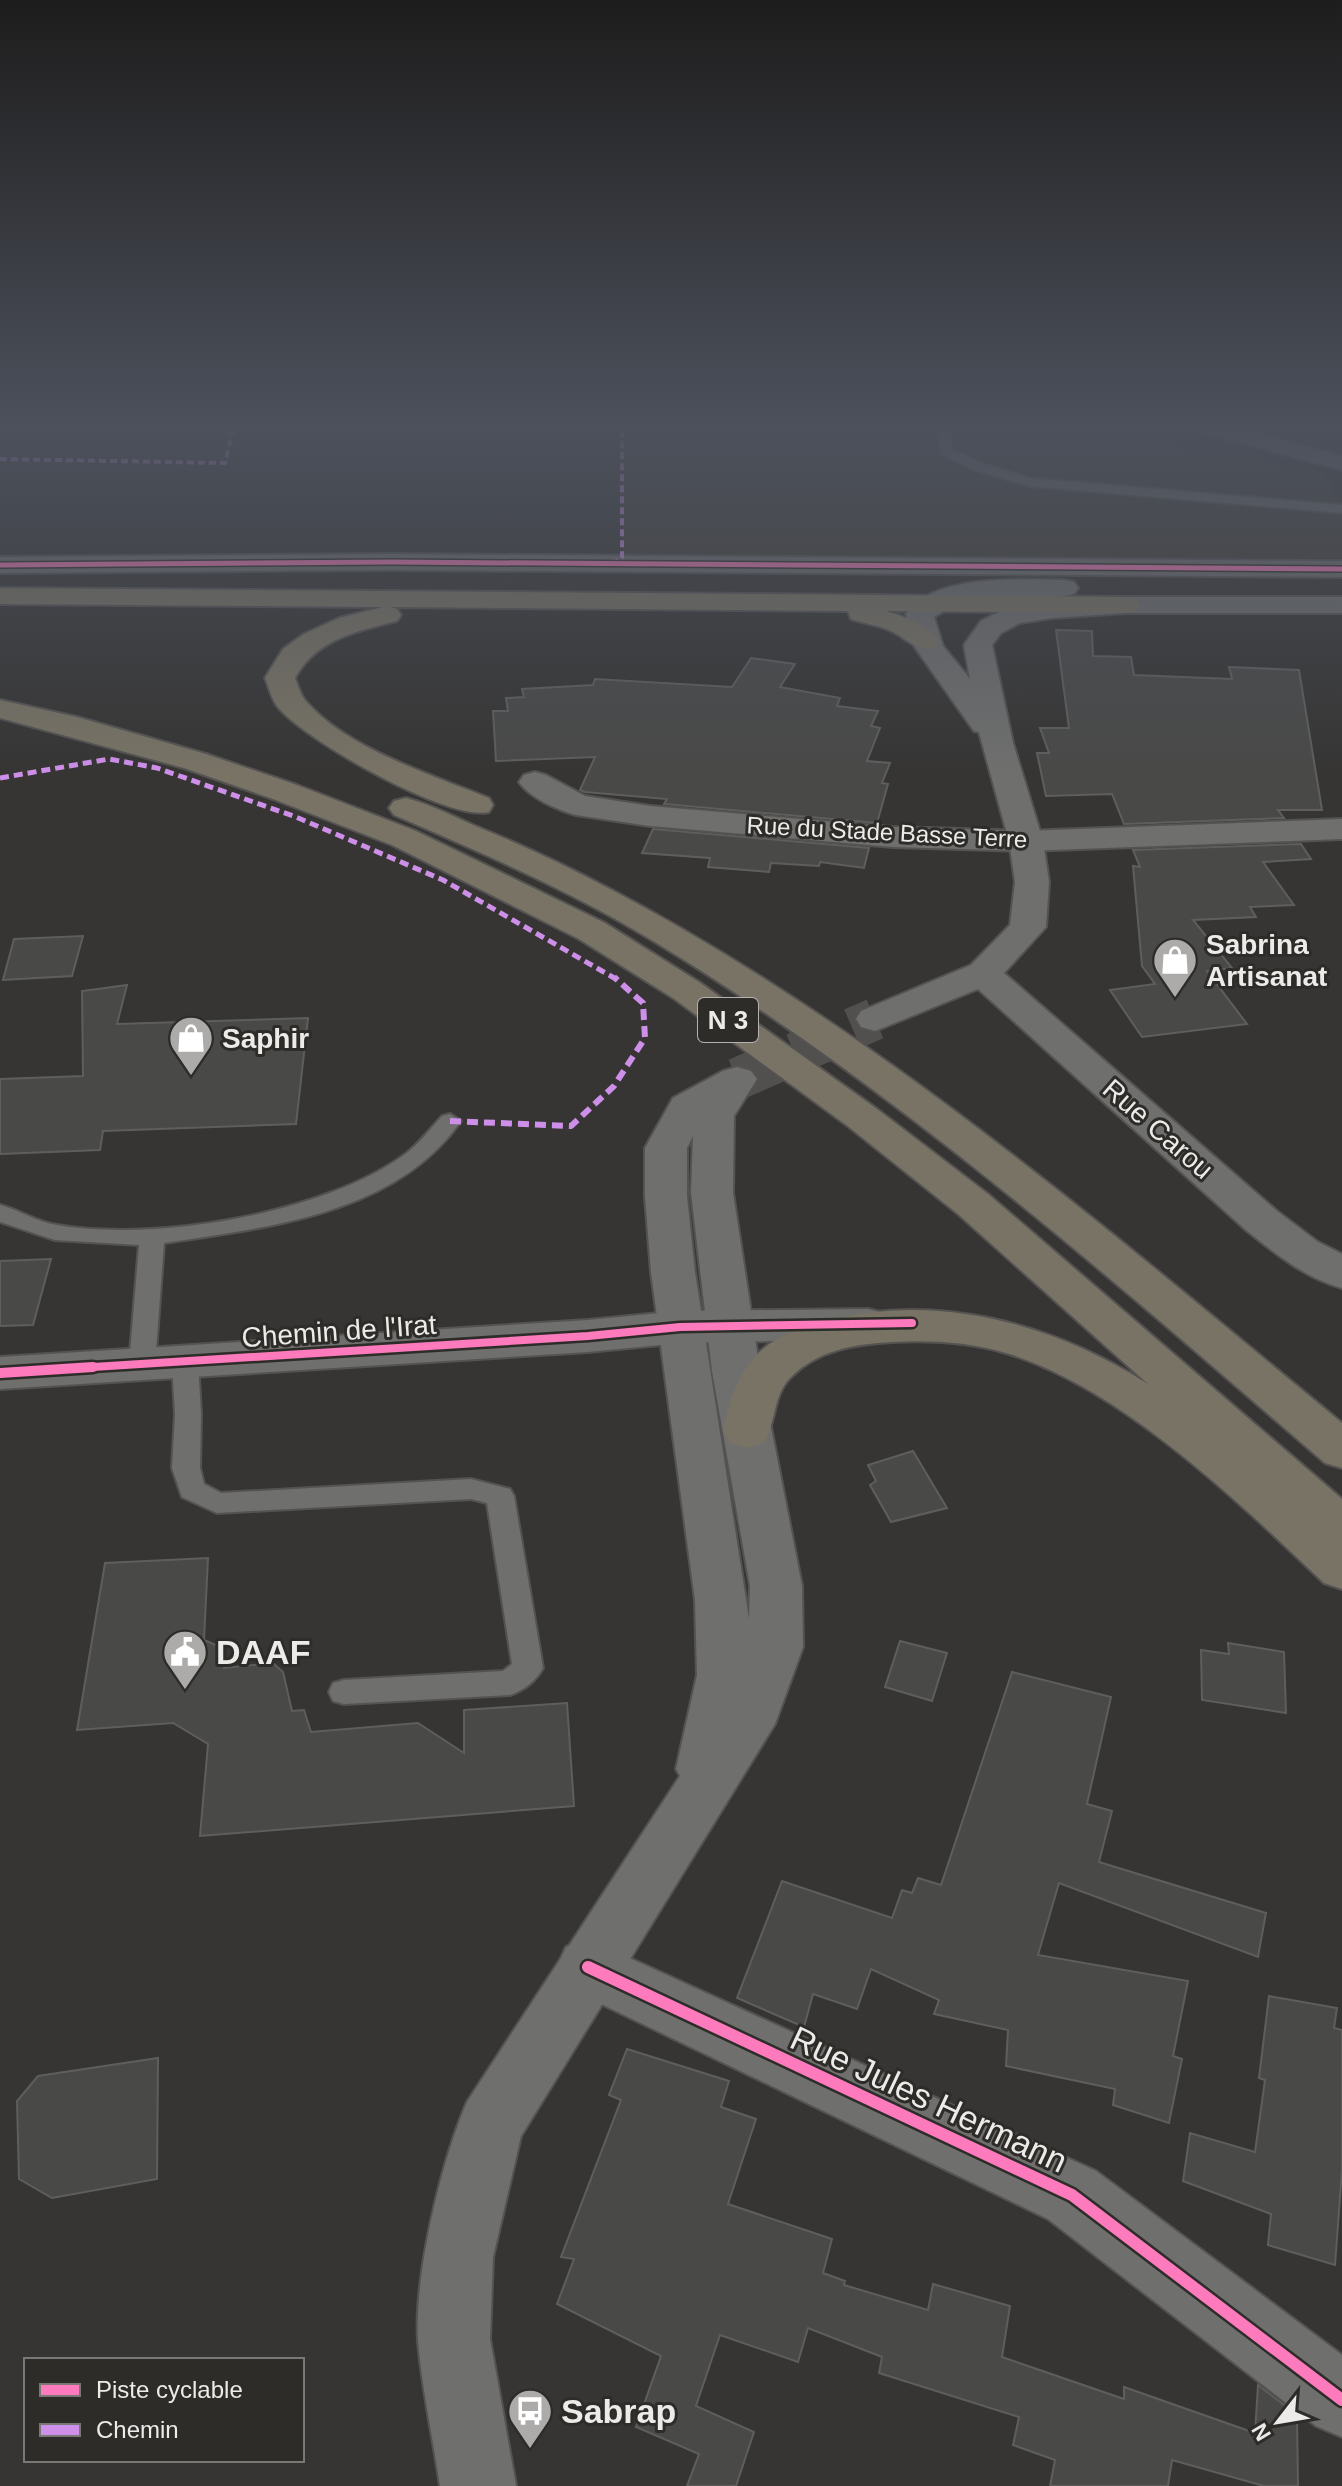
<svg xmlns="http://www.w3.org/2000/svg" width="1342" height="2486" font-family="Helvetica,sans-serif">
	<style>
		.built { fill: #413e37 }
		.building { fill: #494948; stroke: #5e5e5d; stroke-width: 2 }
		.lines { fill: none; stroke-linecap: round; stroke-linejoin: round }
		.secondary-tunnel { stroke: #51504f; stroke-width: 42; stroke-dasharray: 42 21; stroke-linecap: butt }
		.lane-casing { stroke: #545352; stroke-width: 4 }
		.street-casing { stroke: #545352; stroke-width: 4 }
		.secondary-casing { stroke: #545352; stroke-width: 4 }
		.highway-casing { stroke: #545352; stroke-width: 4 }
		.lane { fill: #6f6f6e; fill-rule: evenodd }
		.street { fill: #6f6f6e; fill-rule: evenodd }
		.secondary { fill: #6f6f6e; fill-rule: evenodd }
		.highway { fill: #787365; fill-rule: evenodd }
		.quiet-far2 { stroke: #ce8fe9; stroke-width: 4; stroke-dasharray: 7 4; stroke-linecap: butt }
		.quiet-far1 { stroke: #ce8fe9; stroke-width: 5; stroke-dasharray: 9 5; stroke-linecap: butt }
		.quiet { stroke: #ce8fe9; stroke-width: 6; stroke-dasharray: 11 6; stroke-linecap: butt }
		.cycleway-far3-casing { stroke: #2d2c29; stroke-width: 8 }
		.cycleway-far2-casing { stroke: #2d2c29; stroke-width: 13 }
		.cycleway-far1-casing { stroke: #2d2c29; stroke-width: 15 }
		.cycleway-casing { stroke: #2d2c29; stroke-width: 17 }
		.cycleway-far3 { stroke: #fd7abc; stroke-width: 5 }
		.cycleway-far2 { stroke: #fd7abc; stroke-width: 8 }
		.cycleway-far1 { stroke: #fd7abc; stroke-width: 10 }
		.cycleway { stroke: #fd7abc; stroke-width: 12 }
		.labels { text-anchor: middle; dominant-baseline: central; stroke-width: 6; stroke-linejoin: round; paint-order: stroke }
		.far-street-label { font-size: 24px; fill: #ecebe9; stroke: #2d2c29 }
		.shield { fill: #2d2c29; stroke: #b3b2af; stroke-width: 2 }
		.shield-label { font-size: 26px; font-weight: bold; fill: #ecebe9 }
		.poi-label { font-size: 28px; font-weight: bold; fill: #ecebe9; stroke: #2d2c29; text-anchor: start }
		.street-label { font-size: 28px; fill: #ecebe9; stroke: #2d2c29 }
		.near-poi-label { font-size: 34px; font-weight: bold; fill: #ecebe9; stroke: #2d2c29; text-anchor: start }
		.near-street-label { font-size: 34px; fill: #ecebe9; stroke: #2d2c29 }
	</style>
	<rect width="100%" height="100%" fill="#363534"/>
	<!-- built -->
	<g class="built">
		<path d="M622,425H1045L1321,471L1342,502V558L622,557Z"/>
		<path d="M1246,425H1342V438L1291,433Z"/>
	</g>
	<!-- building -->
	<g class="building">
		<path d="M1056,630L1092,631L1093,656L1131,657L1134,675L1232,679L1229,667L1299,670L1322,810H1278L1284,818L1124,824L1112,794L1046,796L1037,753H1049L1040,728H1069Z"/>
		<path d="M751,658L795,664L780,687L840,698L837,706L878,711L871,726L880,728L867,761L890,763L882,783L888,784L877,823L664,804L667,799L585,792L580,790L595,757L496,761L493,711H508L506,698L524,697L522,689L593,685L595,679L732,687Z"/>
		<path d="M653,829L869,848L864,868L820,862L819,866L771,863L769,872L708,867L710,858L642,853Z"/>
		<path d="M1301,844L1311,859L1263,862L1294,905L1250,907L1256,917L1193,920L1232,968L1207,971L1247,1024L1142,1037L1110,990L1155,984L1142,966L1133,866L1140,867L1133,850Z"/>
		<path d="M83,936L72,976L3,980L14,939Z"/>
		<path d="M127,985L117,1024L308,1018L296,1124L103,1131L100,1150L0,1154V1079L83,1076L82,991Z"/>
		<path d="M51,1259L33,1325L0,1326V1261Z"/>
		<path d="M913,1451L947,1508L891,1522L870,1485L876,1481L868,1465Z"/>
		<path d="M208,1558L204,1640L225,1649L224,1668L273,1663L283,1672L292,1711L304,1710L311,1732L418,1723L464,1753V1710L567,1703L574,1806L200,1836L208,1744L173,1723L77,1730L105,1563Z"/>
		<path d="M900,1641L947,1653L932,1701L885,1687Z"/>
		<path d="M1228,1643L1284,1652L1286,1713L1202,1700L1201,1650L1229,1654Z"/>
		<path d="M1012,1672L1111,1697L1087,1804L1112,1811L1099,1862L1266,1913L1258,1957L1059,1883L1038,1955L1188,1981L1173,2056L1182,2059L1169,2123L1113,2105L1115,2089L1006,2066L1008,2030L934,2014L939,2000L871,1969L857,2009L813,1994L804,2027L737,1998L782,1881L892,1918L902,1890L912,1893L918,1878L941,1885Z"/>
		<path d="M1269,1996L1337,2008L1334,2028L1342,2030V2170L1335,2265L1268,2245L1271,2214L1183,2181L1190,2133L1255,2152L1265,2080L1259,2078Z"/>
		<path d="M627,2049L729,2081L721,2107L756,2119L728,2204L832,2239L823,2273L845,2281L844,2285L928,2310L933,2284L1010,2306L1002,2357L1124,2399V2387L1255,2433L1258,2385L1297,2415L1298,2486H1264L1172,2460L1168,2486H1050L1055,2460L1013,2445L1019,2417L879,2373L882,2357L808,2328L798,2362L720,2335L696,2406L754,2432L736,2486H687L699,2454L636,2427L661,2356L557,2304L574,2259L561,2257L621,2100L609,2095Z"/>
		<path d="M158,2058L157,2179L52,2198L19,2179L17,2101L38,2076Z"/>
	</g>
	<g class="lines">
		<!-- secondary-tunnel -->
		<path class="secondary-tunnel" d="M737,1079L875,1019"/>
		<!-- lane casing -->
		<g class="lane-casing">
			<g id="lane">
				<path d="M929,425H943L950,433L952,449L982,463L1029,478L1342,505V513L1028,486L972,469L941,454L938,434Z"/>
				<path d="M450,1114L461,1121C395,1215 268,1227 164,1243L155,1365L151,1371L142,1374L133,1371L129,1365L139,1245L55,1240L0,1222V1205C20,1210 36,1222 57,1225C155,1242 322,1214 404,1155C418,1145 430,1129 442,1116Z"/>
				<path d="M185,1354L194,1357L198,1363L201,1414L200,1468L204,1484L221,1493L471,1479L510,1489L514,1496L543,1668C536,1681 524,1690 510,1695L344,1704L333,1701L329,1692L333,1683L344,1680L503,1671L512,1664L487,1503L471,1499L217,1513L182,1497L172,1468L175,1414L172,1363L176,1357Z"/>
			</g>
		</g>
		<!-- street casing -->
		<g class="street-casing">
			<g id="street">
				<path d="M391,554L1342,561V577L391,570L0,573V557Z"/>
				<path d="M535,772L546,775L585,796L650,806L893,827L1026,831L1342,819V839L1026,851L893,847L650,826L576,815C558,810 530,798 519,782L524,775Z"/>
				<path d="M868,1309L884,1313L891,1324L884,1335L868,1339L680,1343L588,1352L0,1389V1357L588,1320L680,1311Z"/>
				<path d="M588,1939L1096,2171L1342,2355V2437L1316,2426L1048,2219L566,1987L557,1967L566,1947Z"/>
			</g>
		</g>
		<!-- secondary casing -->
		<g class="secondary-casing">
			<g id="secondary">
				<path d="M1191,425H1230L1342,456V470L1195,430Z"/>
				<path d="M1064,580L1074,582L1078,588L1074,594C1023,606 985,584 934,617L943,646L970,679L964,645L981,621L1003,610L1052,602L1126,597H1342V613H1126L1052,618L1020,623L1001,633L992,645L1013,743L1043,841L1049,882L1046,927L1004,973L1277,1211L1318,1242L1342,1254V1288C1305,1278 1276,1254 1247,1231L978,989L875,1031L861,1027L856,1019L861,1011L971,965L1010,925L1015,882L1009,841L979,732L974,731L914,646L906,614C933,574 1021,579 1064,580Z"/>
				<path d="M737,1067L751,1071L757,1079L734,1116L733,1193L760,1371L802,1586L803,1647L775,1724L521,2136L493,2257L490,2339L516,2486H440C433,2438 422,2389 418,2341C414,2276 441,2162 467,2102L680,1776L676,1769L697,1675L695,1600L651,1272L645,1196V1148L673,1098L723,1071ZM693,1136L691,1193L712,1371L750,1586L749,1619L695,1272L687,1196V1148Z"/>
			</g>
		</g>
		<!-- highway casing -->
		<g class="highway-casing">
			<g id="highway">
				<path d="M0,588L1126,597L1136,599L1140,605L1136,611L1126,613L886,611C905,617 928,624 940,641L936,647C915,652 907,638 889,630C877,625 863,623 851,619L848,611L391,607L397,609L401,615L397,621C357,631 316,639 295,678C298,685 300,694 305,700C345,748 432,775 489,798L493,805L489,812C449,822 304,740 277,706C271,698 269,687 265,678L283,649L304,634L339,618L383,607L0,604Z"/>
				<path d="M0,700L77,717L206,754L297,785L416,831L605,923L699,982L877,1109L988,1194L1342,1499V1589L1324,1583C1239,1502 1120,1387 1006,1353C969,1342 930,1340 892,1342C855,1344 818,1350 791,1377C773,1394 776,1423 764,1443L747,1448L730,1443L723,1431C729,1404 735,1380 753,1359C770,1338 797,1329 822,1322C935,1291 1052,1323 1148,1384L958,1214L849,1127L673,998L579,939L392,845L273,799L184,768L0,718Z"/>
				<path d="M406,798C429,804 451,815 473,825C520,844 565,865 610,889C878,1030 1109,1231 1342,1423V1468L1325,1463C1109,1277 895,1087 650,939C569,890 482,853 394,815L389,808L394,801Z"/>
			</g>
		</g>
		<!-- lane -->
		<use href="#lane" class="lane"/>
		<!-- street -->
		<use href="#street" class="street"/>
		<!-- secondary -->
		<use href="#secondary" class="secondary"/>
		<!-- highway -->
		<use href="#highway" class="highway"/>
		<!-- quiet-far2 -->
		<g class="quiet-far2">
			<path d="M0,459L225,463L234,425"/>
			<path d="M612,564L622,557V425"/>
		</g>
		<!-- quiet-far1 -->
		<path class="quiet-far1" d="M0,778L109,759L157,768L296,817L443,880L616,979"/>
		<!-- quiet -->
		<path class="quiet" d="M450,1121L571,1126L614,1086L645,1038L643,1003L614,977"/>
		<!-- cycleway-far3 casing -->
		<g class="cycleway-far3-casing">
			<path id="cycleway-far3" d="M0,565L391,562L1342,569"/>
		</g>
		<!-- cycleway-far2 casing -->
		<g class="cycleway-far2-casing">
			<path id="cycleway-far2" d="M61,1369L588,1336L680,1327L912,1323"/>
		</g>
		<!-- cycleway-far1 casing -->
		<g class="cycleway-far1-casing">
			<path id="cycleway-far1" d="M0,1373L93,1367"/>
		</g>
		<!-- cycleway casing -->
		<g class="cycleway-casing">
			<path id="cycleway" d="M588,1967L1072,2195L1342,2400"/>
		</g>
		<!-- cycleway-far3 -->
		<use href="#cycleway-far3" class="cycleway-far3"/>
		<!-- cycleway-far2 -->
		<use href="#cycleway-far2" class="cycleway-far2"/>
		<!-- cycleway-far1 -->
		<use href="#cycleway-far1" class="cycleway-far1"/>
		<!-- cycleway -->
		<use href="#cycleway" class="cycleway"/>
	</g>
	<!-- sky -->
	<linearGradient id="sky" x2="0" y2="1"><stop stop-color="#1e1d1d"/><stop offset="0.55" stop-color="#4c515c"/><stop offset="1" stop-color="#4c515c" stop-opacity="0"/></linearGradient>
	<rect width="1342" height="773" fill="url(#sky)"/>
	<!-- icons -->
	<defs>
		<g id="shop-pin" transform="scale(2.3)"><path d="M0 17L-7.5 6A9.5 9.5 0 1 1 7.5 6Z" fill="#acabaa" stroke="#2d2c29"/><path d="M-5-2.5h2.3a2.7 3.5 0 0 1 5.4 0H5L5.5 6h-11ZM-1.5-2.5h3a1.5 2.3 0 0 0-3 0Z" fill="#fff"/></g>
		<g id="civic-pin" transform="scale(2.3)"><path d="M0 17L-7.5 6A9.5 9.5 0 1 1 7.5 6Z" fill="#acabaa" stroke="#2d2c29"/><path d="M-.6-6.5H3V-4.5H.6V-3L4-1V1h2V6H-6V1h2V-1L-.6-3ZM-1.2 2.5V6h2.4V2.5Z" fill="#fff"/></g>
		<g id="bus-pin" transform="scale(2.3)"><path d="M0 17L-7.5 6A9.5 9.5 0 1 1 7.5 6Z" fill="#acabaa" stroke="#2d2c29"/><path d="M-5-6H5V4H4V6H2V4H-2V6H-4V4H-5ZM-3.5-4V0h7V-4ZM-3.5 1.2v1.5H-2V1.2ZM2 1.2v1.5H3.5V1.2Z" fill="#fff"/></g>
	</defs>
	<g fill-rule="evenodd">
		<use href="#shop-pin" x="1175" y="960"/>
		<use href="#shop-pin" x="191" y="1038"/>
		<use href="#civic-pin" x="185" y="1652"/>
		<use href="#bus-pin" x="530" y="2411"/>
	</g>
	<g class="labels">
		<!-- far-street labels -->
		<g class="far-street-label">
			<text transform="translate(887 832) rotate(3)">Rue du Stade Basse Terre</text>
		</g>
		<!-- shield labels -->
		<rect class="shield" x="698" y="998" width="60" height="44" rx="6"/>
		<g class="shield-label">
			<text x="728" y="1020">N 3</text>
		</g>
		<!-- poi labels -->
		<g class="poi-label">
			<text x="1206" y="944">Sabrina<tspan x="1206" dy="32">Artisanat</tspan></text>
			<text x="222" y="1038">Saphir</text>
		</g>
		<!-- street labels -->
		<g class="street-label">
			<text transform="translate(1158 1129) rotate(41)">Rue Carou</text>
			<text transform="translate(339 1331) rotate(-4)">Chemin de l'Irat</text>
		</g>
		<!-- near-poi labels -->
		<g class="near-poi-label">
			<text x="216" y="1652">DAAF</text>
			<text x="561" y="2411">Sabrap</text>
		</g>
		<!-- near-street labels -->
		<g class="near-street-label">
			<text transform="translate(929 2099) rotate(25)">Rue Jules Hermann</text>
		</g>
	</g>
	<!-- legend -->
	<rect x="24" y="2358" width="280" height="104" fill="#2d2c29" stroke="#797876" stroke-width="2"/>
	<rect x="40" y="2384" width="40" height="12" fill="#fd7abc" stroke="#797876" stroke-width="2"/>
	<text x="96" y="2398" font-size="24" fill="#ecebe9">Piste cyclable</text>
	<rect x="40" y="2424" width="40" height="12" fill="#ce8fe9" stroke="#797876" stroke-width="2"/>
	<text x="96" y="2438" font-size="24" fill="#ecebe9">Chemin</text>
	<!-- north arrow -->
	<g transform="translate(1278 2422) rotate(239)" stroke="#2d2c29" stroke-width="6" paint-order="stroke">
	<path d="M0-6L14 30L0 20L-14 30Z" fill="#ecebe9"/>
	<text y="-12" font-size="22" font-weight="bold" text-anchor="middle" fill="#ecebe9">N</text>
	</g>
</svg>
